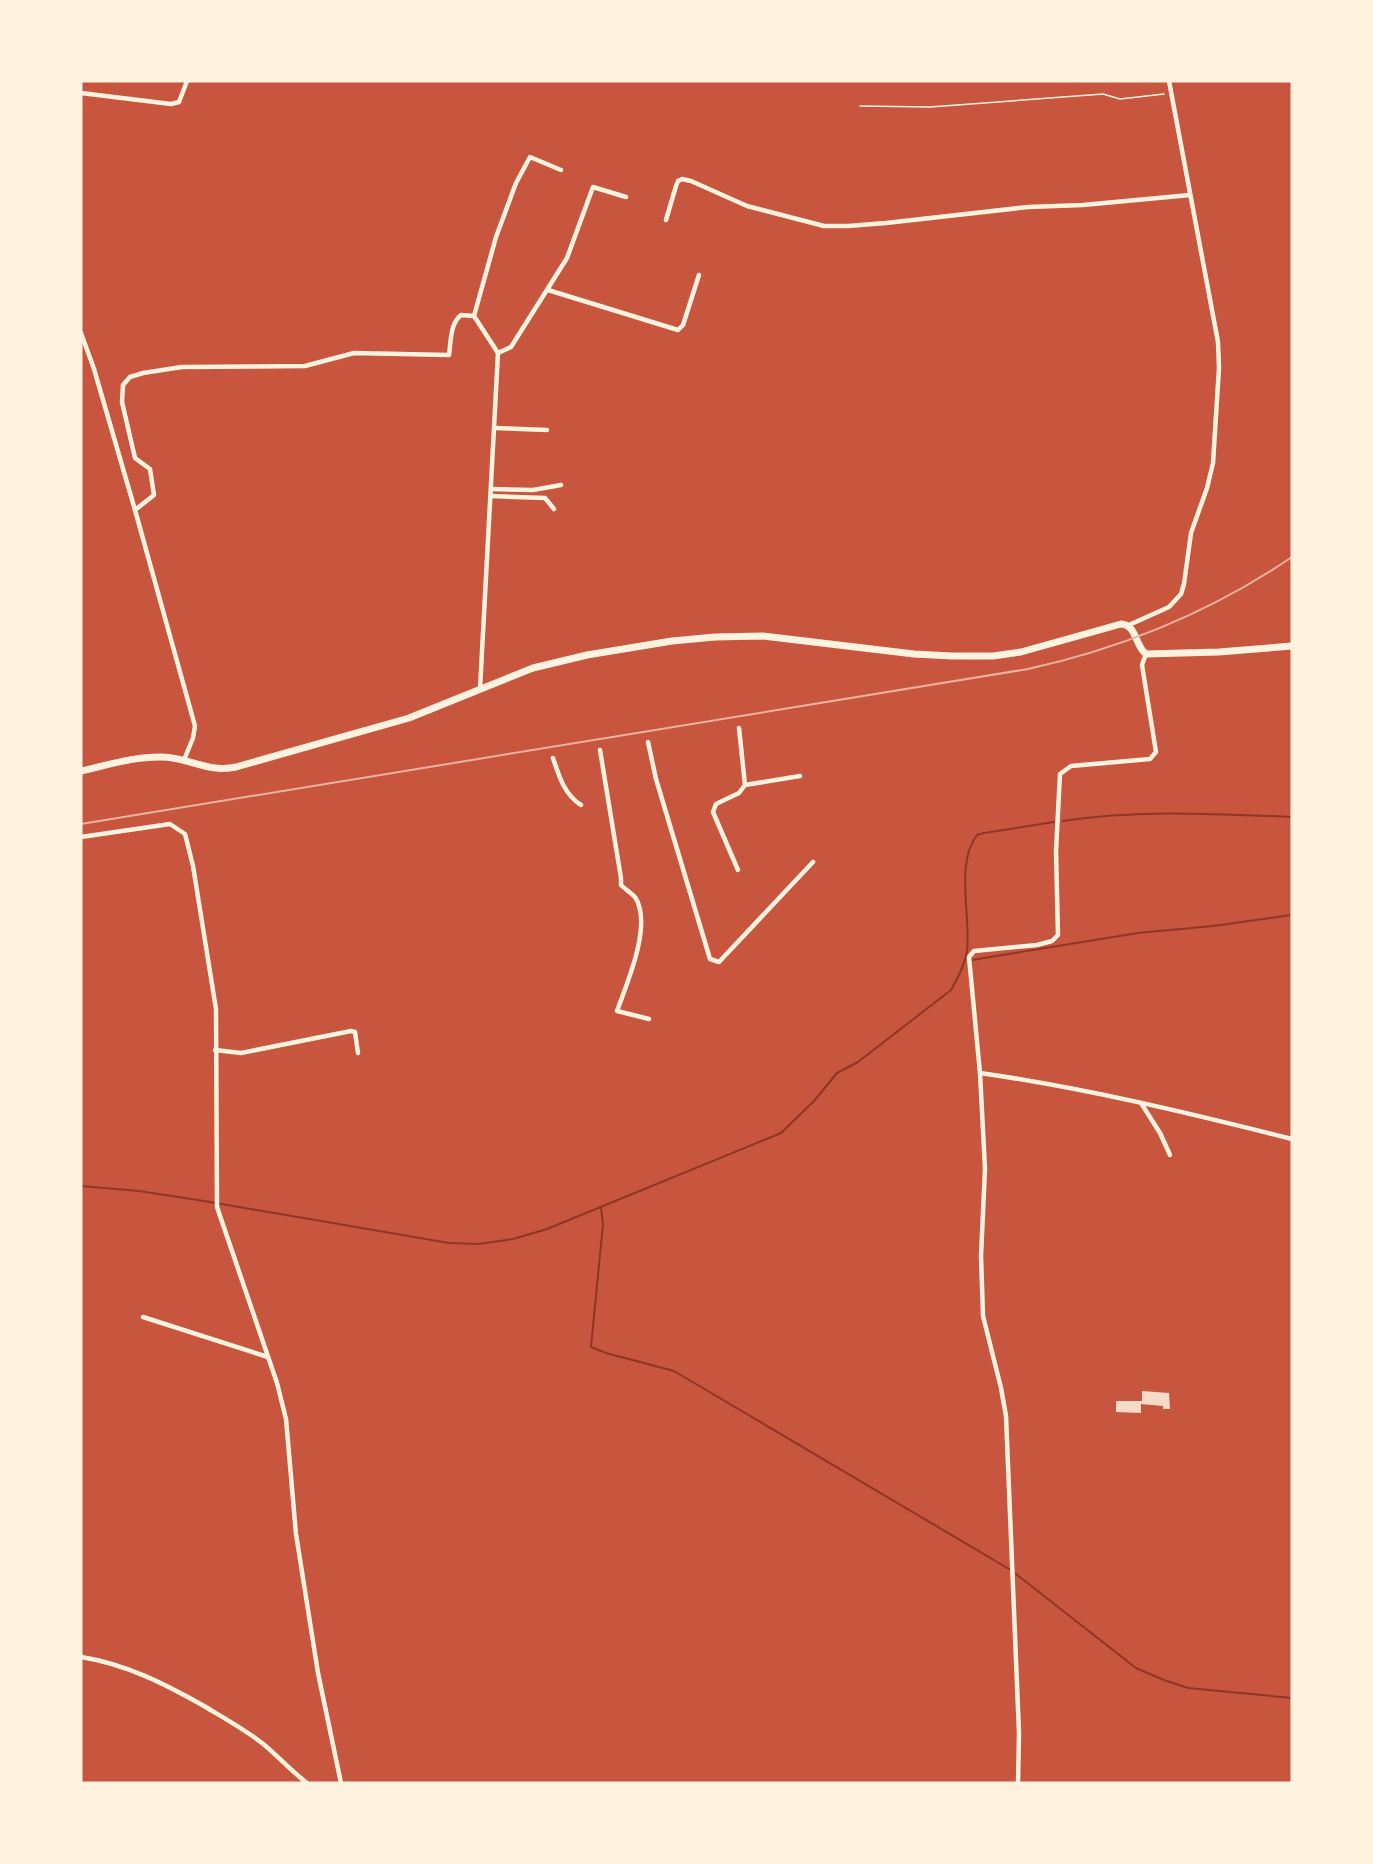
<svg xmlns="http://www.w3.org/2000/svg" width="1373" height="1864" font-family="Montserrat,sans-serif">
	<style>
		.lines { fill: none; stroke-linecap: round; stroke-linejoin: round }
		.stream { stroke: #8f3625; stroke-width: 2 }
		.building { fill: #f7dbc8 }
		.path { stroke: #fff3e0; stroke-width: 1.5 }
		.minor { stroke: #fff3e0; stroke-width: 4.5 }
		.secondary { stroke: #fff3e0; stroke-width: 7 }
		.rail { stroke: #e9b49f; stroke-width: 2 }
	</style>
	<rect width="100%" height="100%" fill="#c8553d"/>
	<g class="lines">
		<!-- stream -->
		<g class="stream">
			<path d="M1063,821C1139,809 1216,814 1292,817"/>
			<path d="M972,960L1138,933L1213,926L1292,915"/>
			<path d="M81,1186L139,1191L204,1201L449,1243L479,1244L513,1239L547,1229L781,1133L814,1101L837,1073L858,1062L951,990C958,978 965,964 967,951C971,917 955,863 977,835L984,833L1054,822"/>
			<path d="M601,1208L603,1224L591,1347L606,1353L674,1371L1009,1569"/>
			<path d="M1016,1574L1136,1668L1164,1680L1188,1688L1292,1698"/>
		</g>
	</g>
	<!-- building -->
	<path class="building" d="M1142,1391L1169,1393L1170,1409H1163V1406L1141,1404V1413L1116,1412V1401H1142Z"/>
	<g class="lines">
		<!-- path -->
		<path class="path" d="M860,106L930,107L1103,94L1120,99L1164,94"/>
		<!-- minor -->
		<g class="minor">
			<path d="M81,93L171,104L179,102L187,81"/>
			<path d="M666,220L676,186L678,181L682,179L691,181L747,206L824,226H848L886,223L1028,207L1083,205L1190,195"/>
			<path d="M548,290L678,330L683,325L699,275"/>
			<path d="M81,333L94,369L135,510L195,726L193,738L184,760"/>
			<path d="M498,353L474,316L496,237L516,183L530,157L561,170"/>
			<path d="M494,428L547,430"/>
			<path d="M491,489L533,490L561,485"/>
			<path d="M490,496L545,498L554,509"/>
			<path d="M135,510L154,495L150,469L135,458L122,402L123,385L130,377L143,373L182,367L305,366L354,353L449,355C451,341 450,324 461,315L474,316"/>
			<path d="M1129,625L1169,607L1181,594L1184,584L1191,533L1207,488L1213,463L1219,368L1218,342L1169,81"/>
			<path d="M480,689L498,353L511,347L567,258L593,187L626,197"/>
			<path d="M739,728L745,785L800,776"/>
			<path d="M648,742L656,779L710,959L719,962L813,862"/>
			<path d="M600,750L621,878V885C625,889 631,893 635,897C653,924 627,983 617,1011L649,1019"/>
			<path d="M553,758C559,776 564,794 581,805"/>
			<path d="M81,837L170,824L185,834L193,866L216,1009L217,1207L277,1383L286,1419L296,1534L318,1673L341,1783"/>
			<path d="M738,870L713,812L716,804L739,793L745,785"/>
			<path d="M215,1050L241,1053L351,1031L355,1032L358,1053"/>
			<path d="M980,1073C1085,1088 1189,1113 1292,1139"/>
			<path d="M1141,1103L1160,1133L1170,1155"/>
			<path d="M143,1317L268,1357"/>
			<path d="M81,1657C126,1664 165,1684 204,1706C224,1718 244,1729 262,1743C278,1756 291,1771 307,1783"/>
			<path d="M1018,1783L1019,1733L1006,1416L1001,1388L983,1316L981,1256L985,1169L980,1073L969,957L974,951L1037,945L1052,941L1058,935L1056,851L1060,774L1071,766L1150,759L1156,752L1142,665L1146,654"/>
		</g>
		<!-- secondary -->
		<path class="secondary" d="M81,771C107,765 136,756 163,757C190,758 208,773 236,767L409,718L533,668L587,655L672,641L715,637L763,636L914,654L952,656H993L1021,652L1121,624C1137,625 1135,646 1146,654L1219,652L1292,646"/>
		<!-- rail -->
		<path class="rail" d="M81,824L1028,669C1123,648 1211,612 1292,557"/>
	</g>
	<!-- border -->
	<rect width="1373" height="1864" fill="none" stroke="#fff3e0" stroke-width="165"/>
</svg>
